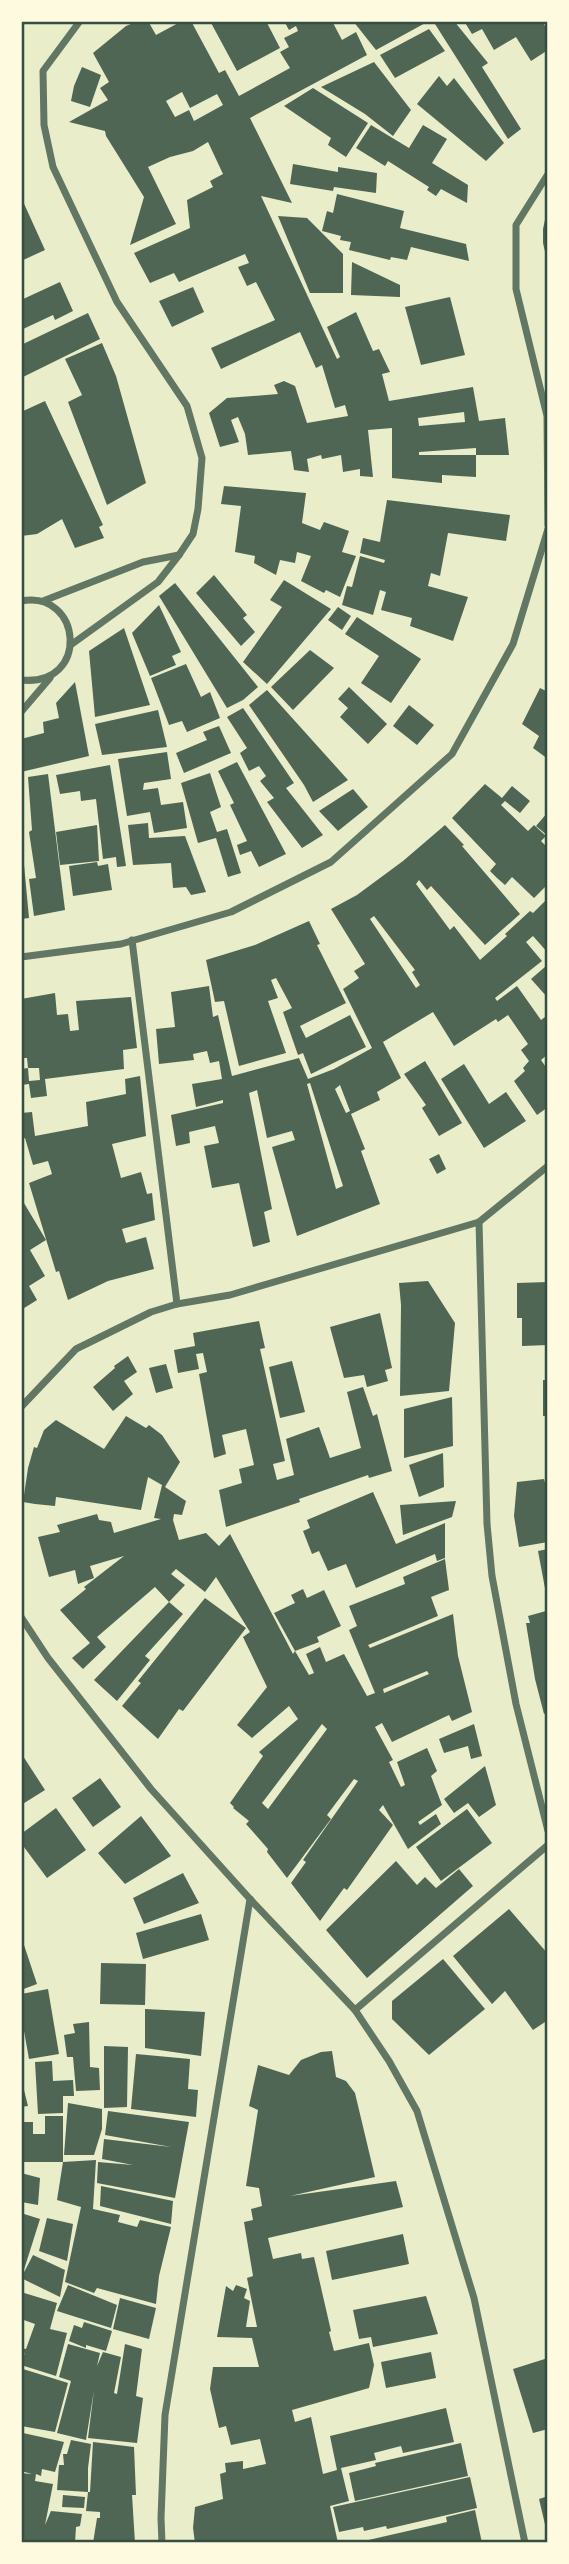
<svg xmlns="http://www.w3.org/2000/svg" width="569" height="2564" font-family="Arial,sans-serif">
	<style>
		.building { fill: #4f6655; fill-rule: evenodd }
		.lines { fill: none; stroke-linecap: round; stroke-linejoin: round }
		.minor { stroke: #617663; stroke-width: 7 }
		.neatline { fill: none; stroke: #344e41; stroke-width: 2.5 }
	</style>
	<rect width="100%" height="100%" fill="#e9edc9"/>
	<!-- building -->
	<g class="building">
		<path d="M138,21H148L156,35L182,21H191L219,73L225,70L239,96L290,68L280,52L289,47L284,38L298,31L296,26L289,30L284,21H332L342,40L356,32L367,55L250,118L292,203L261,196L337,359L340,357L327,327L356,312L373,351L379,349L390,372L382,374L389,401L473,387L479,421L505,418L509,455H476V477L442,475V483L392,478V428L368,430L373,477L360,476V469L343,472L341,455L322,459L321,455L307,459L309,472L294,470L291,451L248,455L245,434L238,417L231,420L239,442L220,447L209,413L227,398L278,394L274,385L284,381L295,386L307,423L348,416L345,405L335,408L322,365L316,368L300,332L221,369L211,348L275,320L256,282L247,286L238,267L249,263L245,254L179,282L174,273L150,283L134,253L190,228L187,200L213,187L210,181L223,174L208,142L193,151L170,157L148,167L176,224L130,245L144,197L106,136L105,131L69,122L108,100L100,88L109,82L93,53L126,26ZM182,92L190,108L217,94L223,105L194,121L189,110L175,117L166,101ZM464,412L465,422L419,426L418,418ZM476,448V455H419V452Z"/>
		<path d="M210,21H266L280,48L237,71Z"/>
		<path d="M353,21H429L376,50Z"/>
		<path d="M440,21H454L488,63L482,67L521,129L508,139L435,24Z"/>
		<path d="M464,21H542L548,31V50L531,61L516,37L494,50L482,29L472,34Z"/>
		<path d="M429,29L445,51L395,78L380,55Z"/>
		<path d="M374,62L411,110L393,136L365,114L321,87Z"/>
		<path d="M82,67L101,75L90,107L71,101L74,86Z"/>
		<path d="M439,76L447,86L454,78L504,143L486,161L417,104Z"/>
		<path d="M313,88L368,123L346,157L328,145L331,138L284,106Z"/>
		<path d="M371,125L409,148L423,125L447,139L432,163L468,185L467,203L441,189L436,196L427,190L429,187L388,161L385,166L356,148Z"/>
		<path d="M293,164L338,172V167L377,173L376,193L334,187L333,191L290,184Z"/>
		<path d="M337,194L404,211L400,228L466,244L469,261L411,247L407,260L391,257L390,260L349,250L351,242L340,240L341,236L322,231L327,211L333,213Z"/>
		<path d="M21,197L45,250L21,261Z"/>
		<path d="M548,206V259L547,260L543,243V229Z"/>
		<path d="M278,216L307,218L343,254V293H310Z"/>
		<path d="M352,262L400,285V297L351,295Z"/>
		<path d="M60,282L73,311L55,320L53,315L21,330V300Z"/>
		<path d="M193,287L204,312L172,327L159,301Z"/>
		<path d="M450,297L465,355L421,365L405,307Z"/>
		<path d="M88,313L100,339L23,377L21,345Z"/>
		<path d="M102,343L116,376L146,483L107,505L68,402L82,395L65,359Z"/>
		<path d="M45,401L103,525L99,527L104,538L75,548L62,519L37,534L21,536V412Z"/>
		<path d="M224,486L306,493L302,523L320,530L324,522L349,531L342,552L356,556L340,597L326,590L324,593L301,581L311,556L297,552L295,563L280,560L276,575L254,563L255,556L235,552L241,506L221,504Z"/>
		<path d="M387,500L510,515L506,541L448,533L440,576L431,573L428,586L468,597L453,641L410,626L412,618L381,610L386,592L380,590L373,615L342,605L347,586L352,587L360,556L384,563L385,560L360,553L363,538L380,542Z"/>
		<path d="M214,575L247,615L243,618L255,632L241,646L196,593Z"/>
		<path d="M284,580L331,609L267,684L243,662L282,607L270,600Z"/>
		<path d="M175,583L258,687L243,700L227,708L159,596Z"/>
		<path d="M159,605L181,652L172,656L176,665L150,676L132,633Z"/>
		<path d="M338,607L351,616L342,630L328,620Z"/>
		<path d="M357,617L421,659L391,703L361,683L379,656L345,634Z"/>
		<path d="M124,628L150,705L95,717L89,651Z"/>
		<path d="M310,650L334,668L293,710L271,687Z"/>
		<path d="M186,664L201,697L210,692L220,718L187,732L182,721L169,725L151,678Z"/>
		<path d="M75,682L89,756L21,772V739L44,733L43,722L59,718L56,703Z"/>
		<path d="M349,687L387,724L368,744L340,717L348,708L338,699Z"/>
		<path d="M540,688L548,692V759L533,748L539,736L522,724Z"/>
		<path d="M267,690L348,780L313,802L304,785L249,705Z"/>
		<path d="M409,705L434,725L417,745L393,726Z"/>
		<path d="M243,708L294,783L286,788L323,835L302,848L267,802L274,798L260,781L266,776L259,766L249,771L240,753L247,748L227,717Z"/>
		<path d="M158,710L167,747L102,755L95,724Z"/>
		<path d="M219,726L231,753L184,773L176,753L207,740L203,732Z"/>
		<path d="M167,752L171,779L144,783L143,790L158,788L161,805L183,802L187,828L154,833L150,812L127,816L118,759Z"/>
		<path d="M237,762L286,854L259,867L251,851L240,855L237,845L247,841L230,805L234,803L218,771Z"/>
		<path d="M110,765L126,866L117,867L116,857L103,859L96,799L81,801L80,791L60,794L56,775Z"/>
		<path d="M210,773L221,807L210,812L217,832L227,829L241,873L228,877L216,838L198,843L181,783Z"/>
		<path d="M48,774L65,910L34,916L29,879L36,878L29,832L32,830L28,777Z"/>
		<path d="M485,784L502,798L512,786L530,801L520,813L505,801L501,805L528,831L534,825L546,836L541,841L548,848V884L534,898L512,877L505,885L497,878L490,871L496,864L452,818Z"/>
		<path d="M353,789L368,807L338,831L319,811Z"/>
		<path d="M548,812V836L536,826Z"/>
		<path d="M148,823L149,838L185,836L206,892L191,895L186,887L173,888L171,863L133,865L128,825Z"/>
		<path d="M97,825L99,861L60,865L56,832Z"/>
		<path d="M445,825L464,845L462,846L520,914L485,945L431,886L427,890L419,880L416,884L450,930L454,926L480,960L507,936L505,934L530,911L533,913L548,898V953L533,936L526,942L542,961L495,998L497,1001L517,986L541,1020L545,1017L548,1020V1054L541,1060L548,1070V1107L537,1115L514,1081L525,1071L523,1068L529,1061L521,1050L528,1044L508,1015L498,1022L496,1019L454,1046L433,1012L383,1042L401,1078L377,1092L380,1100L351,1114L365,1149L361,1151L380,1204L297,1236L272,1147L295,1140L292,1131L267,1138L257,1090L249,1093L272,1209L264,1212L270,1242L253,1247L239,1183L212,1188L204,1146L219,1143L215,1126L189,1132L190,1143L176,1146L171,1115L223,1103V1100L196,1107L192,1084L222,1079L219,1061L210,1063L207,1051L193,1054L194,1060L159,1064L156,1029L175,1027L171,992L209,986L213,1017L218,1015L232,1076L299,1058L308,1079L334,1069L372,1048L343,989L359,978L354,971L365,964L331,909L357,895L403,861ZM374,916L415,970L412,972L420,985L416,988L370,919ZM310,1083L343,1186L336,1189L307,1084ZM340,1085L350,1111L346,1113L335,1089Z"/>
		<path d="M21,854H23L29,918L21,919Z"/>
		<path d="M97,862L98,866L108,864L112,890L73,896L69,866Z"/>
		<path d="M309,921L320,944L317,945L346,1003L300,1026L306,1038L350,1015L366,1047L311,1074L303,1053L298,1055L283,1012L292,1008L276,978L271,980L278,998L268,1001L286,1053L239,1066L224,1001L215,1002L206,960L255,945Z"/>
		<path d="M546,966L548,969V998L531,979Z"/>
		<path d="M55,993L57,1015L68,1014L70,1031L79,1030L76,1001L131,997L137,1048L123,1050L124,1069L45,1079L47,1096L31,1098L29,1084L21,1085V1069L28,1068L29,1081L40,1080L39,1068H28L27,1058H21V1026H24L21,999Z"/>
		<path d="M425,1061L462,1123L439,1136L422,1108L426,1105L404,1074Z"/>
		<path d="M464,1064L489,1104L506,1092L526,1121L484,1148L441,1079Z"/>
		<path d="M140,1076L146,1136L112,1144L121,1178L141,1172L147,1194L152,1193L155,1220L122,1229L126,1243L146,1237L154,1269L108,1281L68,1300L59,1271L56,1272L29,1183L52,1174L48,1161L33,1165L25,1138L21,1139V1113L32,1112L35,1136L88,1126L86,1102L126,1094L125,1079Z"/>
		<path d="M439,1154L446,1169L437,1174L429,1159Z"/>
		<path d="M21,1198L46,1240L30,1250L45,1276L29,1286L37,1300L21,1310Z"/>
		<path d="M428,1281L455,1323L449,1391L400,1396L401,1305L399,1283Z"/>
		<path d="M548,1282V1345L522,1346V1318H517V1283Z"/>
		<path d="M380,1313L392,1368L385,1370L388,1381L367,1387L364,1375L344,1378L330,1327Z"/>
		<path d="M259,1321L265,1348L260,1349L285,1461L273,1464L277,1480L294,1475L286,1439L319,1427L330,1458L361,1448L347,1392L363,1387L373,1416L377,1414L392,1471L369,1478L368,1475L299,1499L300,1502L226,1527L219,1490L242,1483L239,1469L254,1465L246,1429L222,1435L226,1454L214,1458L199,1374L207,1372L203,1353L196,1354L199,1369L178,1373L174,1350L195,1346L193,1333Z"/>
		<path d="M128,1356L137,1372L124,1381L133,1394L113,1411L93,1387L115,1368L114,1366Z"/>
		<path d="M292,1361L305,1412L280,1418L269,1367Z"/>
		<path d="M166,1364L173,1388L156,1393L149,1368Z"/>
		<rect x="543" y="1380" width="5" height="36"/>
		<path d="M452,1397L453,1446L404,1458V1409Z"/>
		<path d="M126,1416L146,1428L149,1425L162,1435L180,1462L165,1487L186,1501L182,1515L174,1514L173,1520L179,1540L206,1533L219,1546L230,1534L293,1654L295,1651L274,1613L295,1603L291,1595L303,1589L307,1598L324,1590L341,1626L317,1637L319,1642L295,1651L309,1675L314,1673L306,1654L320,1647L326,1662L344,1654L367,1696L375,1693L349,1630L357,1626L349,1606L405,1584L403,1577L445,1559L449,1590L431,1597L438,1616L368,1645L370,1648L453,1614L458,1656L472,1712L452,1721L449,1715L392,1742L382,1723L375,1727L393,1760L389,1762L401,1787L405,1785L397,1762L427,1748L437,1771L431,1776L442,1805L418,1822L420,1825L436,1814L441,1824L408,1849L383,1805L379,1810L393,1825L347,1890L344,1888L320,1921L291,1883L306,1862L303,1860L358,1781L354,1779L327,1815L331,1819L287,1878L267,1852L268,1849L246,1824L249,1821L233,1808L234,1807L230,1803L263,1756L259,1752L298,1719L289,1706L252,1738L237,1725L267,1687L243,1637L250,1632L216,1577L205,1592L176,1569L171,1574L185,1585L169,1602L183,1614L145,1656L150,1660L117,1701L94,1680L169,1602L155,1587L97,1637L106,1647L83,1669L72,1658L90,1643L60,1610L86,1589L84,1587L124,1556L90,1566L94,1578L78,1584L75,1570L49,1577L38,1537L60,1532L57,1525L97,1514L99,1520L111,1522L114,1533L161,1519L154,1518L162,1485L148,1477L141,1510L56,1497L55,1506L35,1504L23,1502L28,1468L34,1447L37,1448L44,1430L56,1420L104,1449ZM427,1671L429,1674L384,1693L383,1689ZM322,1724L327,1729L268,1809L262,1803Z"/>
		<path d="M443,1453L444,1487L419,1497L409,1465Z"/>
		<path d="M544,1479L546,1486H548V1542L519,1547L514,1516L517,1482Z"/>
		<path d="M373,1492L396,1544L445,1523V1558L437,1561L435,1554L356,1588L346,1564L328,1571L319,1551L312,1554L303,1531L310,1528L307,1520Z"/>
		<path d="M456,1501L452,1517L403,1535L400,1505Z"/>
		<path d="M548,1549V1599H547L538,1551Z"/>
		<path d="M205,1598L246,1628L183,1711L179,1709L158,1739L122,1706L141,1683L138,1681Z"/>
		<path d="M546,1611L548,1713L544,1714L535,1679L526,1623H530L528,1616Z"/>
		<path d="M474,1724L482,1756L471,1759L468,1746L444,1753L439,1739Z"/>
		<path d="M21,1753L45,1790L21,1805Z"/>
		<path d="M485,1766L496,1805L479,1817L468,1803L454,1813L444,1799Z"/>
		<path d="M100,1778L121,1807L93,1827L72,1798Z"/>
		<path d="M56,1808L86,1850L47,1878L21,1843V1834Z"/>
		<path d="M467,1809L492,1843L441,1881L416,1847Z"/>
		<path d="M141,1816L171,1856L125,1884L98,1853Z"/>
		<path d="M396,1861L417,1885L425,1877L436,1888L459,1869L473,1886L367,1978L326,1930Z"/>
		<path d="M183,1873L199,1903L144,1924L133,1898Z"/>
		<path d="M509,1909L548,1954V2020L533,2030L505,1991L492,2004L453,1956Z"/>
		<path d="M201,1914L209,1940L143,1959L136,1933Z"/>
		<path d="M24,1945L37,1984L21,1990V1946Z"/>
		<path d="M443,1959L485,2009L429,2055L392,2019V2001Z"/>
		<path d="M101,1963L146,1964L145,2005L100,2004Z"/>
		<path d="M48,1989L59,2054L29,2059L21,2014V1994Z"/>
		<path d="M145,2009L205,2012L201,2056L145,2048Z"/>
		<path d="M89,2022L90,2067L99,2068L100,2090L76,2091L73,2057H67L64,2035L75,2033L73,2024Z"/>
		<path d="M104,2046L128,2047L127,2107L104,2108Z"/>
		<path d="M332,2051L336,2077L346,2081L355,2093L375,2177L290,2196L396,2181L403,2207L268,2238L273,2259L301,2253L302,2259L314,2257L331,2331L329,2332L334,2351L369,2343L374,2365L369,2388L292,2410L295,2422L311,2417L323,2474L337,2470L330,2436L446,2408L454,2442L403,2453L401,2446L374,2453L376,2460L341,2468L349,2501L330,2506L338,2543H308L307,2540L295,2543H195L193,2528L195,2507L223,2499L220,2474L226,2472L225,2463L243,2461V2469L266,2464L260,2439L231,2445L226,2426L219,2428L210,2389L213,2367H259L252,2338L217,2337L226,2286L233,2291L236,2285L247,2289L244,2298L250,2301L246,2327H257L247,2278L253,2276L244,2222L253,2220L251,2209L262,2206L259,2188L246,2186L258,2110L249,2106L258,2065L289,2075L301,2060L321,2052Z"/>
		<path d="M136,2054L190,2059L188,2089L198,2090L196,2117L131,2109Z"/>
		<path d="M52,2061L53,2081L73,2080L74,2096H63V2113L38,2114L35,2062Z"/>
		<path d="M21,2078L28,2106L21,2107Z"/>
		<path d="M68,2103L102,2109V2129L94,2155H64Z"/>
		<path d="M108,2111L189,2122L175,2198L97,2183L98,2162L133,2165L102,2159L104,2139L171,2147L105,2135Z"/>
		<path d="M45,2116H63V2162H21V2122H33V2134H45Z"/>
		<path d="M96,2160L93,2209L120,2215L118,2222L137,2227L140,2220L171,2227L159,2276L156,2304L97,2288L94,2293L65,2282L81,2207L57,2200L63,2162Z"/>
		<path d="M21,2173L40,2178L38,2205L21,2202Z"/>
		<path d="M101,2186L173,2201L171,2224L100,2206Z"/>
		<path d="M21,2213L40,2219L22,2276H21Z"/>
		<path d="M47,2218L73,2224L67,2261L39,2251Z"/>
		<path d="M403,2234L409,2264L332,2280L326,2251Z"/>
		<path d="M33,2255L65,2270L60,2297L21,2278Z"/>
		<path d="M68,2285L117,2305L111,2328L57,2311Z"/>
		<path d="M21,2292L57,2303L50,2329L67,2333L56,2376L21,2365L25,2352L21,2360V2348L26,2349L35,2324L21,2319Z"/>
		<path d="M426,2296L438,2334L373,2347L371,2337L359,2339L353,2310Z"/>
		<path d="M120,2298L156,2308L149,2339L113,2329Z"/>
		<path d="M84,2322L112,2331L106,2351L86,2345V2348L69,2341L74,2325L82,2328Z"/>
		<path d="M68,2344L100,2353L97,2366L103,2352L121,2357L114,2393L117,2394L125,2344L142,2349L136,2396L143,2398L137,2443L88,2438L94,2390L86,2440L57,2433L71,2381L59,2377Z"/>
		<path d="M431,2352L436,2378L386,2388L381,2362Z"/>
		<path d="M548,2358V2429L533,2433L513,2369Z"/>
		<path d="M23,2369L68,2383L55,2432L21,2426Z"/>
		<path d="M23,2433L64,2442L55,2472L42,2469L41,2476L36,2474L35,2481L53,2484L45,2525L51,2511L82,2514L80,2526L76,2527L75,2543H21V2473L32,2474L21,2471Z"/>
		<path d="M71,2440L91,2444L88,2468V2492L57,2490L59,2465H64L63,2454H67Z"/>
		<path d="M93,2442L134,2447L136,2495H132L135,2543H93L97,2518H100V2512L86,2511L88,2492H90Z"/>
		<path d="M461,2443L468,2476L355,2501L349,2473L376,2466L375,2463Z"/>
		<path d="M470,2477L477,2508L387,2529L386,2526L364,2531L363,2527L339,2532L333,2507Z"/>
		<path d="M63,2495L85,2497L84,2508L62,2507Z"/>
		<path d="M548,2496V2533H547L539,2499Z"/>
		<path d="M475,2510L482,2543H365L364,2541L447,2522L446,2517Z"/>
	</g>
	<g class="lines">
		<!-- minor -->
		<g class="minor">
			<path d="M548,174L516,225V289L547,416L548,525"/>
			<path d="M21,601C82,589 91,687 21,680"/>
			<path d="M43,601L143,562L179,555"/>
			<path d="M72,644L158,582L179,555L193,534L198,509L202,458L187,406L117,302L53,167L44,125L43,71L80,21"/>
			<path d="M21,712L50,678"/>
			<path d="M132,940L177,1304"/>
			<path d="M21,957L121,944L231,912L331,862L452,754L513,644L548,529"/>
			<path d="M479,1222L487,1524L492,1576L516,1704L548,1831"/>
			<path d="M21,1407L76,1349L151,1312L177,1304L230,1295L479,1222L548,1166"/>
			<path d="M21,1617L48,1658L151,1789L250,1899L355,2010L389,2061L417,2111L474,2298L525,2543"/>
			<path d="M355,2010L548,1845"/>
			<path d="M162,2543L161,2518L165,2415L250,1899"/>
		</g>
	</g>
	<!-- border -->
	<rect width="569" height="2564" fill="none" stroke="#fefae0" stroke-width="46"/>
	<rect x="23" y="23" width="523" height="2518" class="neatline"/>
</svg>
